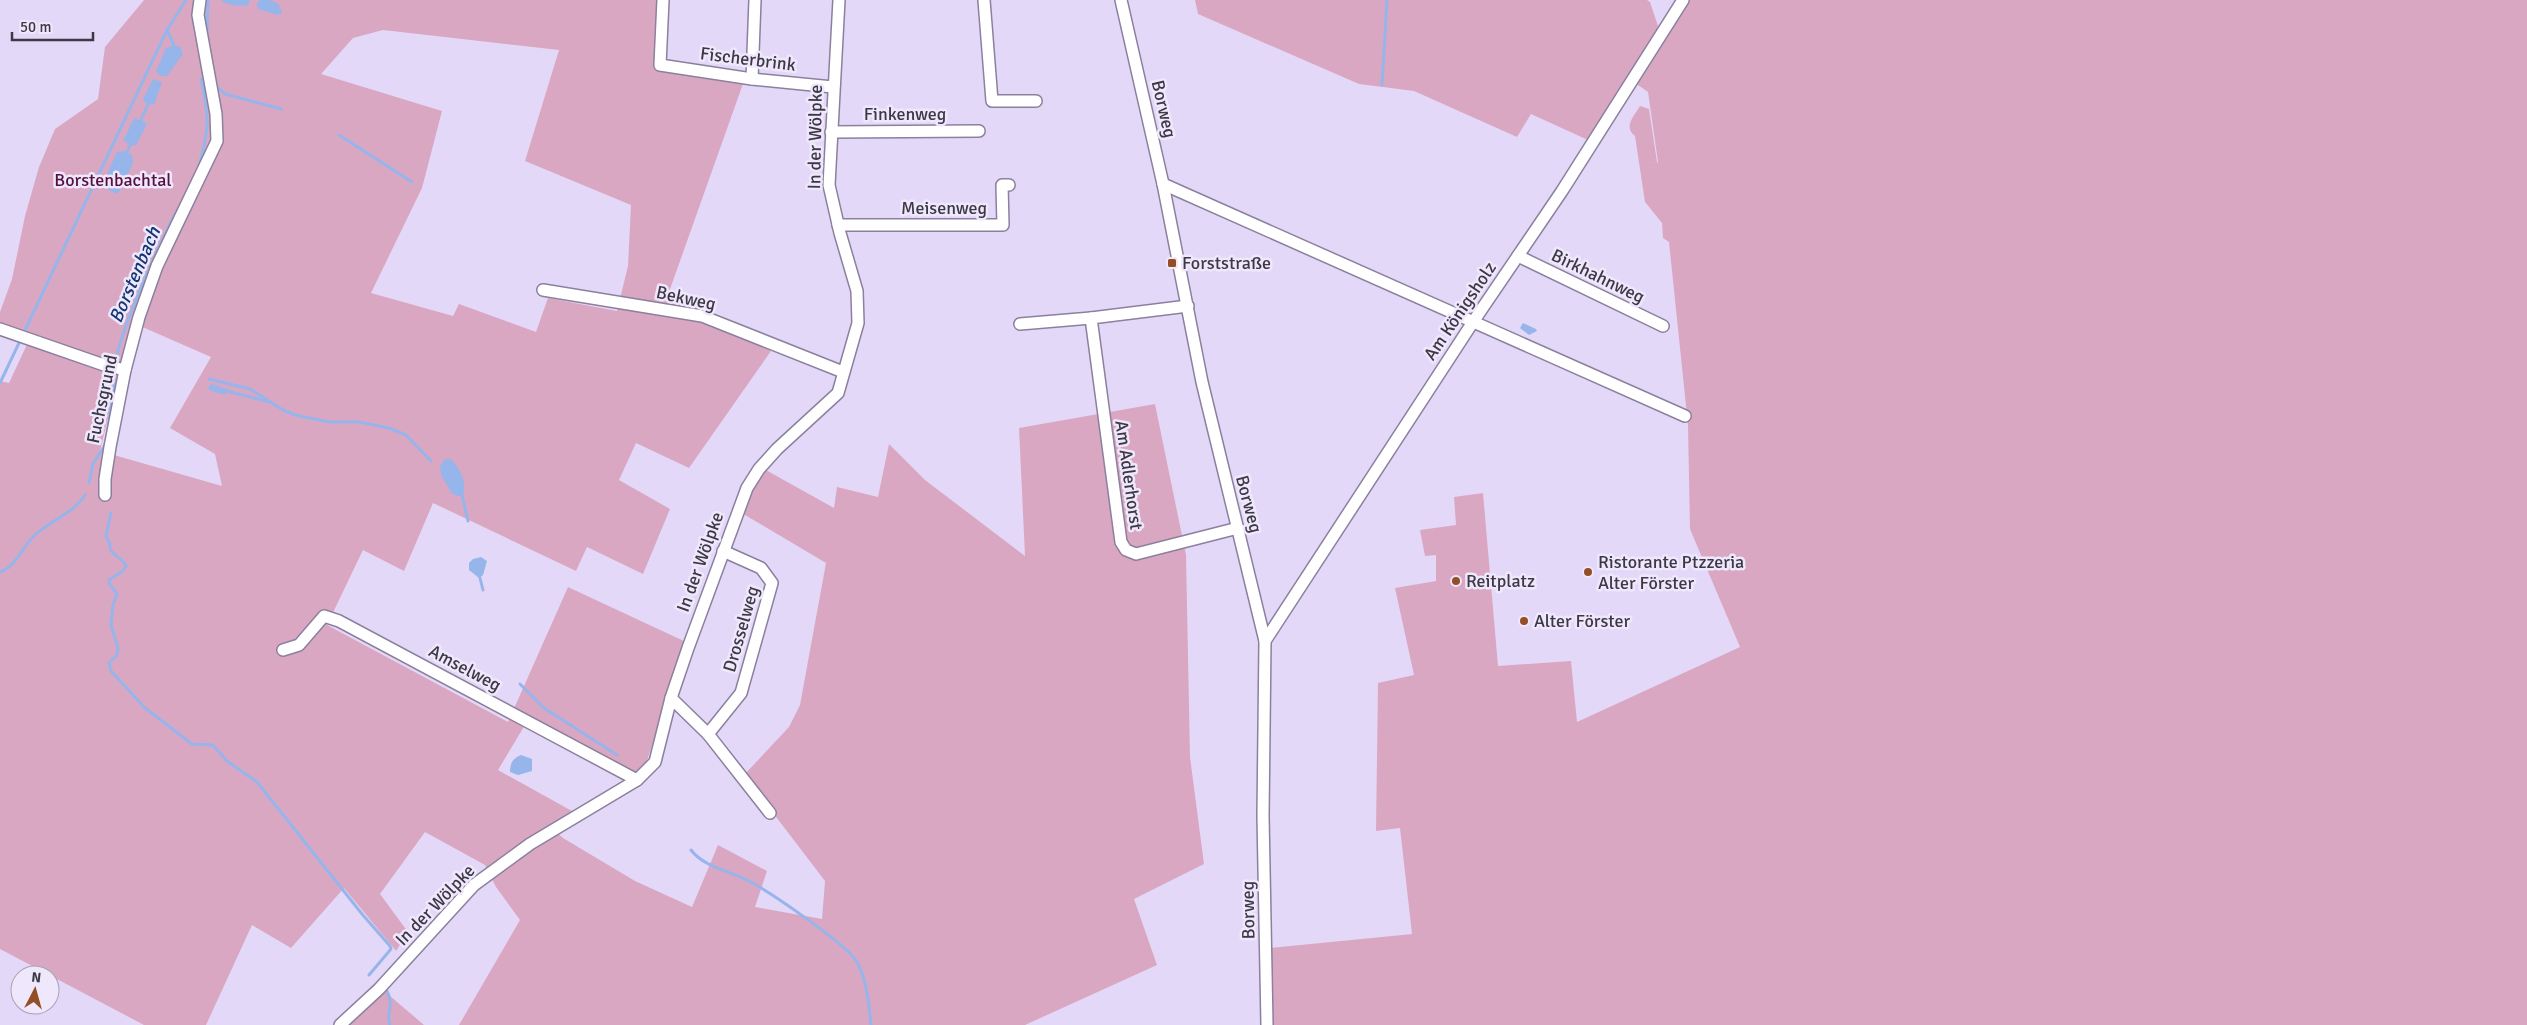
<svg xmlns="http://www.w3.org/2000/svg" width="2527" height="1025" font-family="Signika,sans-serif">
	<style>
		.green { fill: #daa7c3; fill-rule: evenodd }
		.water { fill: #96b5ea }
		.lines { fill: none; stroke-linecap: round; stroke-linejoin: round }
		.stream { stroke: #96b5ea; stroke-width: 3 }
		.street-casing { stroke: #8b809d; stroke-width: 14 }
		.street { stroke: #fff; stroke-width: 11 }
		.poi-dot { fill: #944e26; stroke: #efe8fc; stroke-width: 2 }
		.labels { text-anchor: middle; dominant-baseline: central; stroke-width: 5; stroke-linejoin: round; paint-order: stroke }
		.street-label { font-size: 18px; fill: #3d3845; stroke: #efe8fc }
		.park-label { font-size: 18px; fill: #56103e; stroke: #efe8fc }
		.poi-label { font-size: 18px; fill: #3d3845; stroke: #efe8fc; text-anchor: start }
		.water-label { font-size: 19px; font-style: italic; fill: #133674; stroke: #efe8fc }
	</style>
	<rect width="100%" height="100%" fill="#e4d8f9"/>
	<!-- green -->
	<g class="green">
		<path d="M144,0H659L656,65L744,81L669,292L771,351L689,468L636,443L619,480L670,509L643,574L587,547L576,571L433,503L404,571L363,550L327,625L508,722L568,587L686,642L639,785L525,725L498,770L581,816L554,830L563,838L635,881L692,907L718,845L767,871L755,907L822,919L825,881L744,775L789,727L800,705L826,563L740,512L764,469L834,508L837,487L878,497L889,444L925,480L1025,556L1019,428L1155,404L1186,555L1190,757L1204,864L1134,899L1157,965L1025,1025H459L520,920L496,887L485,865L425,832L380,894L408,932L396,951L344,888L291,948L252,925L206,1025H144L0,949V381L9,383L30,338L0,326V312L12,279L25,216L39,167L55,129L98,99L105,47ZM383,30L559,50L525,161L631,205L628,266L617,311L548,298L536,332L459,304L453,316L371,293L422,188L442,111L321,74L353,38ZM131,322L211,357L170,428L215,454L222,486L100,451Z"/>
		<path d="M1195,0H1647L1650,2L1659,29L1677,0H2527V1025H1270V948L1412,934L1400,828L1376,831L1378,683L1414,675L1395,588L1436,581V555L1425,556L1420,530L1456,525L1454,497L1483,493L1498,666L1571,661L1577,722L1740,647L1690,529L1688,425L1669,242L1663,238L1662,223L1645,202L1635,136C1623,127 1634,116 1640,106L1649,109L1657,162L1644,164L1658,162L1648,92L1628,78L1588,140L1531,114L1517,137L1414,91L1359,84L1198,14Z"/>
		<path d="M383,990L424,1025H345Z"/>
	</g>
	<!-- water -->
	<g class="water">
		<path d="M221,0H250L248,5C241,7 226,5 221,0Z"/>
		<path d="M260,0C272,0 279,0 282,13L277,15L258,9L257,3Z"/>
		<path d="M174,45L180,47L183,54L167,76H160L156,71L166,48Z"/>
		<path d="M153,79L162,82L154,105L144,102L143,99Z"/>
		<path d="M134,118L147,123L136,146L123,141Z"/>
		<path d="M124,151L132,155L133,163L120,191L117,194L103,187V183L117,152Z"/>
		<path d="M1523,323L1536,329L1537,331L1529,335L1520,328Z"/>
		<path d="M211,384L227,389L226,395L211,391L208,388Z"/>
		<path d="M445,459H451C461,471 467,481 463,497L452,494L441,475L440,466Z"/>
		<path d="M481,557L487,561L483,575L479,578L469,570V563L473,559Z"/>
		<path d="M521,755L532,759V771L518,775L510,772C510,763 513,758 521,755Z"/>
	</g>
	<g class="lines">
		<!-- stream -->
		<g class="stream">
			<path d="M167,30L174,45L172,49"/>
			<path d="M207,37L208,0"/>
			<path d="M215,85L225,94L281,109"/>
			<path d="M1382,85L1387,0"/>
			<path d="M140,122L150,100"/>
			<path d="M339,135L412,182"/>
			<path d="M125,156L132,141"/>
			<path d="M198,170C209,130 210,119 201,79"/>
			<path d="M94,185L106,184"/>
			<path d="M209,379L250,389L283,410L295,415L329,422H359L389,428L406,435L431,461"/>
			<path d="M0,383L167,30L186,0"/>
			<path d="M223,390L270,402"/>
			<path d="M107,437L114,383C107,354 163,236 179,207"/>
			<path d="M89,483L93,464L105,445"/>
			<path d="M462,495L468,521"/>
			<path d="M111,513L106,536L110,544C108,555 123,557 126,566L122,572L110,579L109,583L117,594L113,605L111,625L118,648L117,655L109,663L111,671L145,708L192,744L213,745L227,761L257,782L362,914L390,946L391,949L369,975"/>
			<path d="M0,572C15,568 23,546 34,536C50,520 73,514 85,495"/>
			<path d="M479,574L483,590"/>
			<path d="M520,684L544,708L617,755"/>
			<path d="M691,850C704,867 729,871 747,880C767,890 848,945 857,962C867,981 869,1004 871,1025"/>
			<path d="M387,991C395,1006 385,1014 390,1025"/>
		</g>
		<!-- street casing -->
		<g class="street-casing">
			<g id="street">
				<path d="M663,0L660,65L752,79L833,87"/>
				<path d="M984,0L992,101H1036"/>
				<path d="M1121,0L1163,184L1202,382L1265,641L1263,816L1267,1025"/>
				<path d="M752,79L755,0"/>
				<path d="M831,132L979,131"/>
				<path d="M1163,184L1685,416"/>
				<path d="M838,225H1003L1002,185H1009"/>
				<path d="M1518,256L1663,326"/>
				<path d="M543,290L702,316L843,372"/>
				<path d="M1188,306L1091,318L1121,542L1126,550L1136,554L1238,528"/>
				<path d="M1020,324L1091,318"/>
				<path d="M0,329L104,365L125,370"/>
				<path d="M105,495V479L110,447L125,370L139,317L157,266L217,141L216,114L198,15L200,0"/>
				<path d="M1265,641L1473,322L1562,191L1683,0"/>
				<path d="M283,650L299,645L324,616L339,621L637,780"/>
				<path d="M671,698L708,734L770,813"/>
				<path d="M708,734L741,693L772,583L761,568L723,551"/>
				<path d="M340,1025L379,989L474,885L530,844L637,780L655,762L671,698L688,648L747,488L759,469L777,449L838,393L858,323L857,291L840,233L829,185L839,0"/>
			</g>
		</g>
		<!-- street -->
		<use href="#street" class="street"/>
	</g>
	<!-- markers -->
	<g class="poi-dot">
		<rect x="1167" y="258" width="10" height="10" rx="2.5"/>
		<circle cx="1588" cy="572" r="5"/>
		<circle cx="1456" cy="581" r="5"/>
		<circle cx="1524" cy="621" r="5"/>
	</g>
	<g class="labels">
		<!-- street labels -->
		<g class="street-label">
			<text transform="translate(748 59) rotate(7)">Fischerbrink</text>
			<text transform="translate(1164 109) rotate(77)">Borweg</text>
			<text x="905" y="114">Finkenweg</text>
			<text transform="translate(815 137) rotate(-89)">In der Wölpke</text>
			<text x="944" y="208">Meisenweg</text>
			<text transform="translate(1598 276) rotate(26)">Birkhahnweg</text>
			<text transform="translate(686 298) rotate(12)">Bekweg</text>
			<text transform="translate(1460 311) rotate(-56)">Am Königsholz</text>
			<text transform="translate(102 399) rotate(-78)">Fuchsgrund</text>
			<text transform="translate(1129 475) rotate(82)">Am Adlerhorst</text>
			<text transform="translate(1249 504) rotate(75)">Borweg</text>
			<text transform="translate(700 562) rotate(-70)">In der Wölpke</text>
			<text transform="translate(741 629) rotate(-74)">Drosselweg</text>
			<text transform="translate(465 668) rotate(28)">Amselweg</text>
			<text transform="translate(435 905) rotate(-46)">In der Wölpke</text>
			<text transform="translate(1248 910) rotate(-91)">Borweg</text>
		</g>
		<!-- park labels -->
		<g class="park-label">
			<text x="113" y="180">Borstenbachtal</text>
		</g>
		<!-- poi labels -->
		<g class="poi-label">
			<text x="1182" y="263">Forststraße</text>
			<text x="1598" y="562">Ristorante Ptzzeria<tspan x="1598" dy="21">Alter Förster</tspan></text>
			<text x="1466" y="581">Reitplatz</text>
			<text x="1534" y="621">Alter Förster</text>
		</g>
		<!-- water labels -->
		<g class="water-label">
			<text transform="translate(135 275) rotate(-67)">Borstenbach</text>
		</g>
	</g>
	<!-- north arrow -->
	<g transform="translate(35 990) rotate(6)"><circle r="24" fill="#efe8fc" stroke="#a8a2b3"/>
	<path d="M0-4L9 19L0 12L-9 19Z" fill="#944e26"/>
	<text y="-8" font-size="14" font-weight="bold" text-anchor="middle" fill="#3d3845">N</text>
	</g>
	<!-- scale -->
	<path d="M12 32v8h81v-8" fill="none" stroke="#3d3845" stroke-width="2.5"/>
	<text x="20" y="32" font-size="15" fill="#3d3845" stroke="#efe8fc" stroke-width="4" paint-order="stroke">50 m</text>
</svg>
